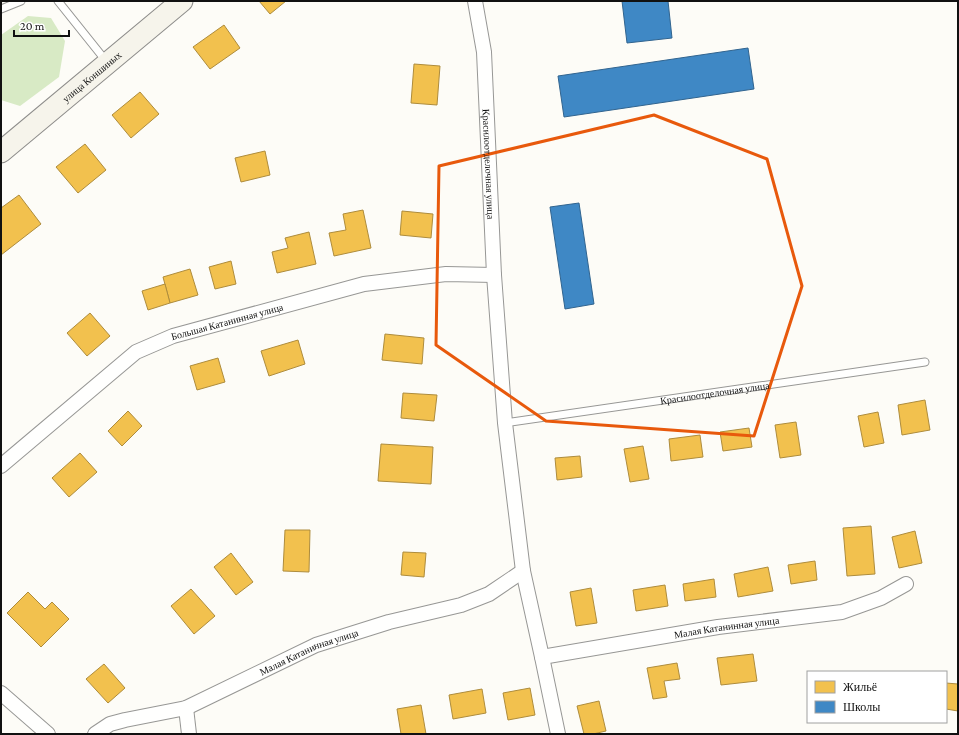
<svg xmlns="http://www.w3.org/2000/svg" width="959" height="735" font-family="'Crimson Pro',serif">
	<style>
		.forest { fill: #d8eac5 }
		.homes { fill: #f2c14e; stroke: #ae8c3c }
		.schools { fill: #3f88c5; stroke: #31648f }
		.lines { fill: none; stroke-linecap: round; stroke-linejoin: round }
		.service-casing { stroke: #979795; stroke-width: 9 }
		.minor-casing { stroke: #979795; stroke-width: 16 }
		.secondary-casing { stroke: #8e8d8b; stroke-width: 23 }
		.service { stroke: #fffffe; stroke-width: 7 }
		.minor { stroke: #fffffe; stroke-width: 14 }
		.secondary { stroke: #f6f4eb; stroke-width: 21 }
		.marked { fill: none; stroke: #e8590c; stroke-width: 3; stroke-linejoin: round }
		.labels { text-anchor: middle; dominant-baseline: central; stroke-width: 4; stroke-linejoin: round; paint-order: stroke }
		.street-label { font-size: 10px; fill: #111; stroke: #fff }
	</style>
	<rect width="100%" height="100%" fill="#fdfcf7"/>
	<!-- forest -->
	<path class="forest" d="M28,16L51,18L65,41L59,77L20,106L1,100V35Z"/>
	<!-- homes -->
	<g class="homes">
		<path d="M259,1H286L270,14Z"/>
		<path d="M224,25L240,48L210,69L193,47Z"/>
		<path d="M414,64L440,66L437,105L411,103Z"/>
		<path d="M140,92L159,114L131,138L112,115Z"/>
		<path d="M85,144L106,170L78,193L56,167Z"/>
		<path d="M265,151L270,175L241,182L235,158Z"/>
		<path d="M19,195L41,224L1,255V208Z"/>
		<path d="M363,210L371,248L334,256L329,233L346,230L343,214Z"/>
		<path d="M402,211L433,214L431,238L400,235Z"/>
		<path d="M309,232L316,264L277,273L272,252L288,248L285,238Z"/>
		<path d="M231,261L236,284L215,289L209,267Z"/>
		<path d="M190,269L198,295L170,303L163,277Z"/>
		<path d="M165,284L170,303L148,310L142,291Z"/>
		<path d="M90,313L110,336L87,356L67,333Z"/>
		<path d="M385,334L424,338L422,364L382,360Z"/>
		<path d="M298,340L305,364L269,376L261,351Z"/>
		<path d="M218,358L225,382L197,390L190,366Z"/>
		<path d="M403,393L437,395L434,421L401,418Z"/>
		<path d="M925,400L930,430L902,435L898,405Z"/>
		<path d="M128,411L142,426L122,446L108,431Z"/>
		<path d="M878,412L884,443L864,447L858,416Z"/>
		<path d="M796,422L801,455L780,458L775,425Z"/>
		<path d="M749,428L752,447L723,451L720,432Z"/>
		<path d="M700,435L703,457L671,461L669,439Z"/>
		<path d="M381,444L433,447L431,484L378,481Z"/>
		<path d="M643,446L649,479L630,482L624,449Z"/>
		<path d="M80,453L97,472L69,497L52,478Z"/>
		<path d="M580,456L582,477L557,480L555,458Z"/>
		<path d="M871,526L875,574L847,576L843,528Z"/>
		<path d="M285,530H310L309,572L283,571Z"/>
		<path d="M915,531L922,563L899,568L892,537Z"/>
		<path d="M403,552L426,553L424,577L401,575Z"/>
		<path d="M231,553L253,582L236,595L214,567Z"/>
		<path d="M815,561L817,580L791,584L788,565Z"/>
		<path d="M768,567L773,591L738,597L734,574Z"/>
		<path d="M714,579L716,597L685,601L683,584Z"/>
		<path d="M665,585L668,606L636,611L633,590Z"/>
		<path d="M591,588L597,623L576,626L570,592Z"/>
		<path d="M191,589L215,616L194,634L171,606Z"/>
		<path d="M28,592L45,609L52,602L69,619L41,647L7,613Z"/>
		<path d="M753,654L757,681L721,685L717,658Z"/>
		<path d="M677,663L680,679L664,681L667,697L653,699L647,668Z"/>
		<path d="M104,664L125,688L108,703L86,679Z"/>
		<path d="M946,683L958,684V711L946,709Z"/>
		<path d="M530,688L535,715L508,720L503,693Z"/>
		<path d="M482,689L486,713L453,719L449,695Z"/>
		<path d="M599,701L606,731L593,734H584L577,706Z"/>
		<path d="M421,705L426,734H401L397,709Z"/>
	</g>
	<!-- schools -->
	<g class="schools">
		<path d="M622,1H668L672,38L627,43Z"/>
		<path d="M748,48L754,89L564,117L558,76Z"/>
		<path d="M579,203L594,304L565,309L550,207Z"/>
	</g>
	<g class="lines">
		<!-- service casing -->
		<g class="service-casing">
			<g id="service">
				<path d="M58,1L106,61"/>
				<path d="M1,9L21,1"/>
				<path id="s1" d="M505,423L925,362"/>
			</g>
		</g>
		<!-- minor casing -->
		<g class="minor-casing">
			<g id="minor">
				<path id="s2" d="M475,1L484,52L494,275L505,423L523,571L542,657L558,734"/>
				<path id="s3" d="M1,466L136,352L173,336L364,284L446,274L494,275"/>
				<path id="s4" d="M542,657L718,627L842,612L881,598L906,584"/>
				<path d="M1,693L48,734"/>
				<path d="M186,708L189,734"/>
				<path id="s5" d="M95,734L110,724L125,720L186,708L316,645L389,622L461,605L489,594L523,571"/>
			</g>
		</g>
		<!-- secondary casing -->
		<g class="secondary-casing">
			<g id="secondary">
				<path id="s6" d="M1,152L182,1"/>
			</g>
		</g>
		<!-- service -->
		<use href="#service" class="service"/>
		<!-- minor -->
		<use href="#minor" class="minor"/>
		<!-- secondary -->
		<use href="#secondary" class="secondary"/>
	</g>
	<!-- marked area -->
	<path class="marked" d="M654,115L767,159L802,286L754,436L546,421L436,345L439,166Z"/>
	<g class="labels">
		<!-- street labels -->
		<g class="street-label">
			<text stroke="none"><textPath href="#s6" startOffset="118">улица Коншиных</textPath></text>
			<text stroke="none"><textPath href="#s2" startOffset="164">Красилоотделочная улица</textPath></text>
			<text stroke="none"><textPath href="#s3" startOffset="273">Большая Катанинная улица</textPath></text>
			<text stroke="none"><textPath href="#s1" startOffset="212">Красилоотделочная улица</textPath></text>
			<text stroke="none"><textPath href="#s4" startOffset="187">Малая Катанинная улица</textPath></text>
			<text stroke="none"><textPath href="#s5" startOffset="231">Малая Катанинная улица</textPath></text>
		</g>
	</g>
	<!-- border -->
	<rect width="959" height="735" fill="none" stroke="#111111" stroke-width="4"/>
	<!-- legend -->
	<rect x="807" y="671" width="140" height="52" fill="#ffffff" stroke="#a0a0a0"/>
	<rect x="815" y="681" width="20" height="12" fill="#f2c14e" stroke="#a0a0a0"/>
	<text x="843" y="691" font-size="12" fill="#111111">Жильё</text>
	<rect x="815" y="701" width="20" height="12" fill="#3f88c5" stroke="#a0a0a0"/>
	<text x="843" y="711" font-size="12" fill="#111111">Школы</text>
	<!-- scale -->
	<path d="M14 30v6h55v-6" fill="none" stroke="#111111" stroke-width="2"/>
	<text x="20" y="30" font-size="12" fill="#111111" stroke="#ffffff" stroke-width="3" paint-order="stroke">20 m</text>
</svg>
